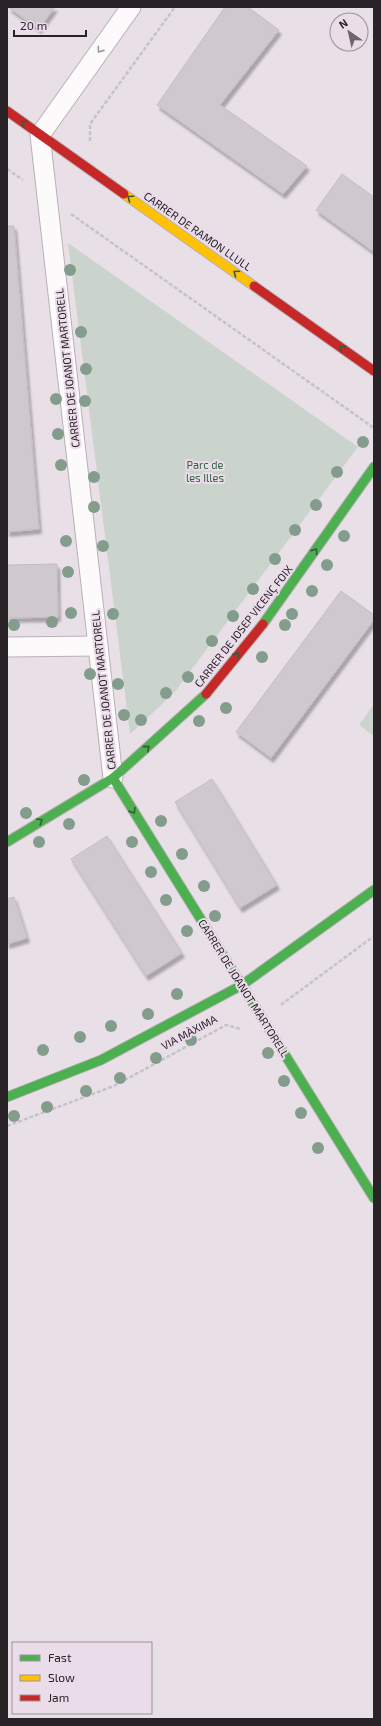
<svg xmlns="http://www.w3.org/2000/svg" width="381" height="1726" font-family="'Exo 2',sans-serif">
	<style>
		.green { fill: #cbd3cd }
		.building { fill: #cfc8cc; stroke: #c4bdc1; filter: url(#shadow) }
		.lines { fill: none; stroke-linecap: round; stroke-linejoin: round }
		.street-casing { stroke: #b8b1b6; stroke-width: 21 }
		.fast-casing { stroke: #b8b1b6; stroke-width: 11 }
		.slow-casing { stroke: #b8b1b6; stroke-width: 11 }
		.jam-casing { stroke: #b8b1b6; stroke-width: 11 }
		.path { stroke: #c5c3c5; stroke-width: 2.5; stroke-dasharray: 4 2; stroke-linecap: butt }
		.street { stroke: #fcfafb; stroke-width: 19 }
		.fast { stroke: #4caf50; stroke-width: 9 }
		.slow { stroke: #ffc107; stroke-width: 9 }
		.jam { stroke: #c62828; stroke-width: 9 }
		.tree { fill: #839c8c }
		.oneway { stroke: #9d999c }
		.oneway2 { stroke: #375b38 }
		.labels { text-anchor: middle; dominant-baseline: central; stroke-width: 4; stroke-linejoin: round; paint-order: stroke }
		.street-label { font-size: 11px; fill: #292328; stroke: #ebdce9 }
		.park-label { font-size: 11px; fill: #316442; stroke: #ebdce9 }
	</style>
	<defs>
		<filter id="shadow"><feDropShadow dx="2.5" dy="4.5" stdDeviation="1" flood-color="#0004"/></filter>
	</defs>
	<rect width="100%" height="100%" fill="#e8e0e6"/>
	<!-- green -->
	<g class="green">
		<path d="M68,243L358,447L174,693L130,734Z"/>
		<path d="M374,704V736L359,725Z"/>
	</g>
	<!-- building -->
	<g class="building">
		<path d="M8,7H55L39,29Z"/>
		<path d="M225,7H248L279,30L220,105L307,166L283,194L157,105Z"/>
		<path d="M342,174L374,197V252L316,210Z"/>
		<path d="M7,226H14L39,529L7,532Z"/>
		<path d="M57,564L58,617L7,618V565Z"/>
		<path d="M341,591L374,615V620L271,758L236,732Z"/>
		<path d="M212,779L277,885L240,908L175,802Z"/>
		<path d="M107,836L182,953L146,976L71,859Z"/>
		<path d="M14,897L27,938L7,944V899Z"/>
	</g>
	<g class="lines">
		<!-- street casing -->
		<g class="street-casing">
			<g id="street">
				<path d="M7,647L98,646"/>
				<path d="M113,778L40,135L131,7"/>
			</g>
		</g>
		<!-- fast casing -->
		<g class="fast-casing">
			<g id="fast">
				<path d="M263,624L374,467"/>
				<path d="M113,778L374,1198"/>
				<path d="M7,842L113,778L206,694"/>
				<path d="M7,1097L101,1060L242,985L374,890"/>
			</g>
		</g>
		<!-- slow casing -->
		<g class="slow-casing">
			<path id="slow" d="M124,194L254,286"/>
		</g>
		<!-- jam casing -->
		<g class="jam-casing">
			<g id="jam">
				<path d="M7,111L124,194"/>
				<path d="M254,286L374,371"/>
				<path d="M206,694L263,624"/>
			</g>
		</g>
		<!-- path -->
		<g class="path">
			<path d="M90,141V124L175,7"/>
			<path d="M7,169L23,180"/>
			<path d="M71,214L374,428"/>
			<path d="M283,1005L282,1004L374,936"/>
			<path d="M7,1126L114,1086L226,1025L241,1029"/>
		</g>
		<!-- street -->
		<use href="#street" class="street"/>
		<!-- fast -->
		<use href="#fast" class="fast"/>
		<!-- slow -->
		<use href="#slow" class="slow"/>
		<!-- jam -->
		<use href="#jam" class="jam"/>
	</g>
	<!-- trees -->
	<g class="tree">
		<circle cx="70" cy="270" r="6"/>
		<circle cx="81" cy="332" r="6"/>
		<circle cx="86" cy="369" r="6"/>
		<circle cx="56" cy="399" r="6"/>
		<circle cx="85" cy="401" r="6"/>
		<circle cx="58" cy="434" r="6"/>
		<circle cx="363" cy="442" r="6"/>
		<circle cx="61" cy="465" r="6"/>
		<circle cx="337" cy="472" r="6"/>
		<circle cx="94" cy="477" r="6"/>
		<circle cx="316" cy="505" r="6"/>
		<circle cx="94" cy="507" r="6"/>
		<circle cx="295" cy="530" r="6"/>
		<circle cx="344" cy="536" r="6"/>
		<circle cx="66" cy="541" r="6"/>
		<circle cx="103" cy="546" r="6"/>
		<circle cx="275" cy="559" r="6"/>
		<circle cx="327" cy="565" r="6"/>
		<circle cx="68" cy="572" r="6"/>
		<circle cx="253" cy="589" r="6"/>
		<circle cx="312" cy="591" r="6"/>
		<circle cx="71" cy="613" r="6"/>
		<circle cx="113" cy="614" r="6"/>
		<circle cx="292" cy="614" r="6"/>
		<circle cx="233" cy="616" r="6"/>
		<circle cx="52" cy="622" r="6"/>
		<circle cx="14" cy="625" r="6"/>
		<circle cx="285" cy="625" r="6"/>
		<circle cx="212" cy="641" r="6"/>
		<circle cx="262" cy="657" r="6"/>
		<circle cx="90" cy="674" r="6"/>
		<circle cx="188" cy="677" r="6"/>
		<circle cx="118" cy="684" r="6"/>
		<circle cx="166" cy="693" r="6"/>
		<circle cx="226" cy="708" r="6"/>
		<circle cx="124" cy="715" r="6"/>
		<circle cx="141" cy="720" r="6"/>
		<circle cx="199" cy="721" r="6"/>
		<circle cx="84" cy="780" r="6"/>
		<circle cx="26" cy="813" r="6"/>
		<circle cx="161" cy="821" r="6"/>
		<circle cx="69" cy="824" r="6"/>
		<circle cx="39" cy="842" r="6"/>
		<circle cx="132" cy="842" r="6"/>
		<circle cx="182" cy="854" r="6"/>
		<circle cx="151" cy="872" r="6"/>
		<circle cx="204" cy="886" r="6"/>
		<circle cx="166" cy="900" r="6"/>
		<circle cx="215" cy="916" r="6"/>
		<circle cx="187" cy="931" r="6"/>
		<circle cx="177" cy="994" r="6"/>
		<circle cx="148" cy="1014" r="6"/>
		<circle cx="111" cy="1026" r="6"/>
		<circle cx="80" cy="1037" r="6"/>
		<circle cx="191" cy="1040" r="6"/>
		<circle cx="43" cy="1050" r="6"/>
		<circle cx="268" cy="1053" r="6"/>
		<circle cx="156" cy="1058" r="6"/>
		<circle cx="120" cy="1078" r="6"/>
		<circle cx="284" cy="1081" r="6"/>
		<circle cx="86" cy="1091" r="6"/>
		<circle cx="47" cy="1107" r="6"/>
		<circle cx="301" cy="1113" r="6"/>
		<circle cx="14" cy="1116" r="6"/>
		<circle cx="318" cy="1148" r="6"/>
	</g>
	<!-- one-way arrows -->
	<defs><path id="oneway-chevron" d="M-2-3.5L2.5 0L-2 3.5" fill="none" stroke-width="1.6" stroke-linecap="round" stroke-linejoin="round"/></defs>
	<use class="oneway" href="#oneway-chevron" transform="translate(100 50) rotate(125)"/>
	<g class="oneway2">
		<use href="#oneway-chevron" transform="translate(24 123) rotate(-145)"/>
		<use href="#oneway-chevron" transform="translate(130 198) rotate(-145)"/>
		<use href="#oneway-chevron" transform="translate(236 273) rotate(-145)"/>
		<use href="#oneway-chevron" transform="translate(342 348) rotate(-145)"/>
		<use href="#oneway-chevron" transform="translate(315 551) rotate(-55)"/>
		<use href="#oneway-chevron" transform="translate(237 655) rotate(-51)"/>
		<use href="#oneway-chevron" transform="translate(147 748) rotate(-41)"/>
		<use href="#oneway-chevron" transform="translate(133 811) rotate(58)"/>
		<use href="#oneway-chevron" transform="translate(40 821) rotate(-31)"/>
	</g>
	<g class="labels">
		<!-- street labels -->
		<g class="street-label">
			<text transform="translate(198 231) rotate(35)">CARRER DE RAMON LLULL</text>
			<text transform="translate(67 368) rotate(-96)">CARRER DE JOANOT MARTORELL</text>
			<text transform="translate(243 626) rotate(-52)">CARRER DE JOSEP VICENÇ FOIX</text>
			<text transform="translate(103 690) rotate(-96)">CARRER DE JOANOT MARTORELL</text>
			<text transform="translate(244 988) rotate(58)">CARRER DE JOANOT MARTORELL</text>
			<text transform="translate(189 1032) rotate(-28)">VIA MÀXIMA</text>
		</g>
		<!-- park labels -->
		<g class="park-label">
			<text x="205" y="464">Parc de<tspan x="205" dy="13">les Illes</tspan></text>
		</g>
	</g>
	<!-- border -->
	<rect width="381" height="1726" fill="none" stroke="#292328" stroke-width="16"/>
	<!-- legend -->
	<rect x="12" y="1642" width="140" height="72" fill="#ebdce9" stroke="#9d929c"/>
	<rect x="20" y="1655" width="20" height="6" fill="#4caf50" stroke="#9d929c"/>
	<text x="48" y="1662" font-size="12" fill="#292328">Fast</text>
	<rect x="20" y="1675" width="20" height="6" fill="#ffc107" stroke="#9d929c"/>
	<text x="48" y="1682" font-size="12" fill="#292328">Slow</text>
	<rect x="20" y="1695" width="20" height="6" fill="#c62828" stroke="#9d929c"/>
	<text x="48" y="1702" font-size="12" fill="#292328">Jam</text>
	<!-- north arrow -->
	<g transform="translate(349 32) rotate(326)"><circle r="19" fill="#ebdce9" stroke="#9d929c"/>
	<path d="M0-3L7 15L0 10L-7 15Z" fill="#6c656a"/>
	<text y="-6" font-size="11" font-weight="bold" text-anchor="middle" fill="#292328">N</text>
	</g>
	<!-- scale -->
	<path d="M14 30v6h72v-6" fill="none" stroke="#292328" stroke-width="2"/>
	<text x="20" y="30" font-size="12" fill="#292328" stroke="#ebdce9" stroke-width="3" paint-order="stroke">20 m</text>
</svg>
